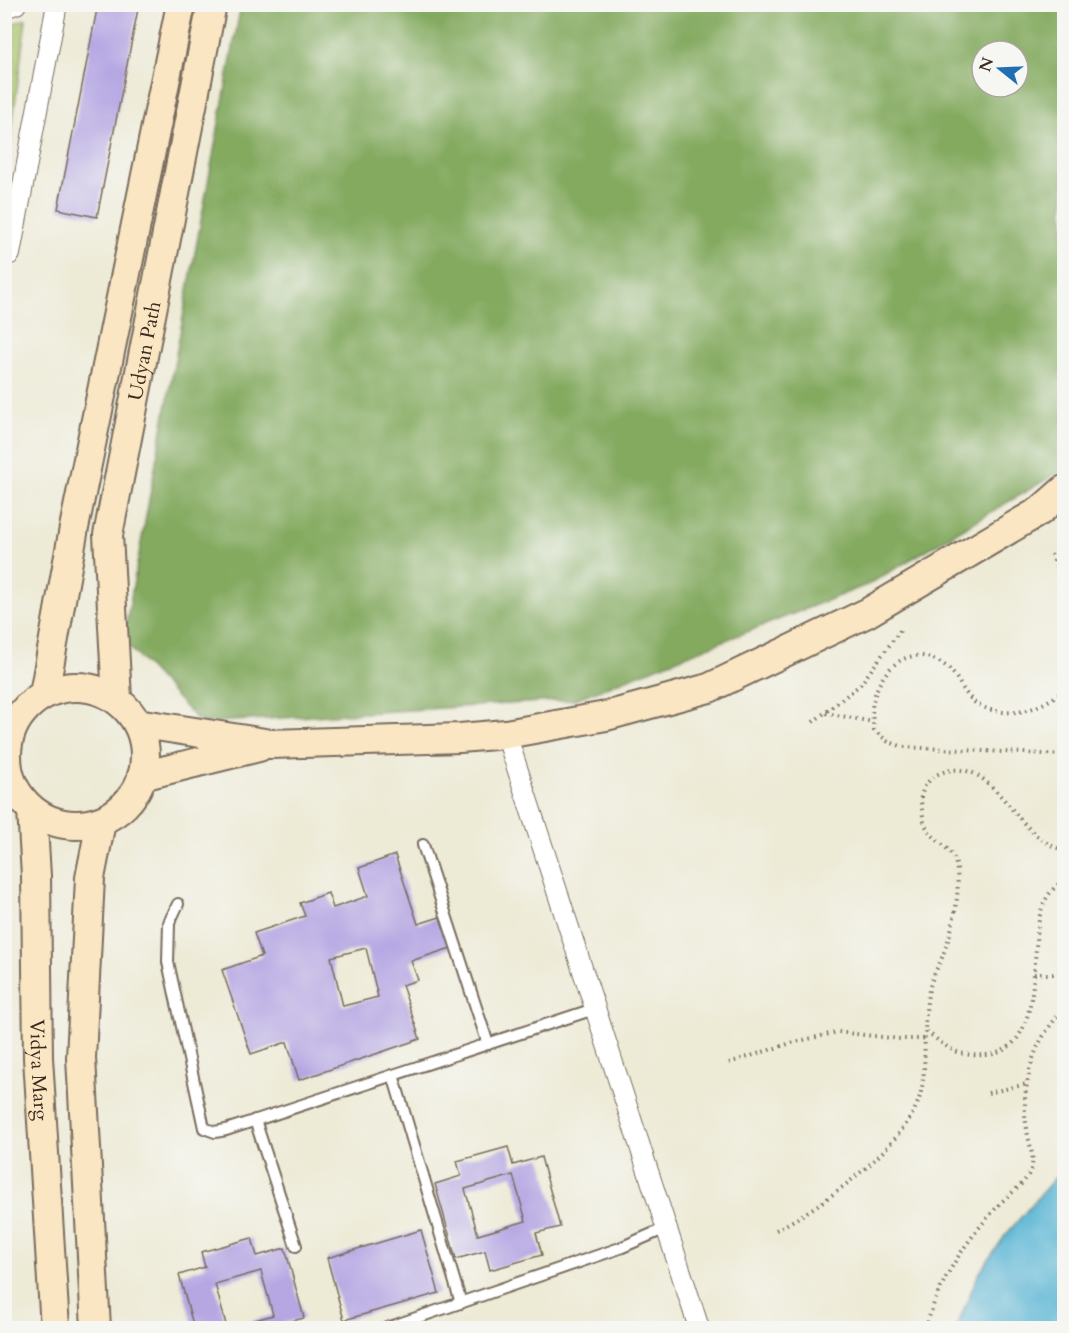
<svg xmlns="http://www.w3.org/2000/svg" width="1069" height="1333" font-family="Cardo,serif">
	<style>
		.green { fill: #a6c46c; stroke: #707745; stroke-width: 1.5 }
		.forest { fill: #84aa60; stroke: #606a3f; stroke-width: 1.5; fill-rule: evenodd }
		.water { fill: #56b4d4; stroke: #486f79; stroke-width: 1.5 }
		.building { fill: #b6a7e3; fill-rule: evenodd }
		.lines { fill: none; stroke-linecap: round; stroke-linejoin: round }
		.lane-casing { stroke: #796d5e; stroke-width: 14 }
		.street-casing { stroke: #796d5e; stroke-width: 22 }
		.secondary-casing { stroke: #796d5e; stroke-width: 32 }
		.path { stroke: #796d5e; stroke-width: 4; stroke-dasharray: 1.5 4.5; stroke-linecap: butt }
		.lane { stroke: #fff; stroke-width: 10 }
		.street { stroke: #fff; stroke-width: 20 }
		.secondary { stroke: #fbe6c4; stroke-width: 28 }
		.labels { text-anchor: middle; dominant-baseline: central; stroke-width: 4.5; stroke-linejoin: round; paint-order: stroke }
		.street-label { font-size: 20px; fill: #3b2a1e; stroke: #f6f6f2 }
	</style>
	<rect width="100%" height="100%" fill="#f6f6f2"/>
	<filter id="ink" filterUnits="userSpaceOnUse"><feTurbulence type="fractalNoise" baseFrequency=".0167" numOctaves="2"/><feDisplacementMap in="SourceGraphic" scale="12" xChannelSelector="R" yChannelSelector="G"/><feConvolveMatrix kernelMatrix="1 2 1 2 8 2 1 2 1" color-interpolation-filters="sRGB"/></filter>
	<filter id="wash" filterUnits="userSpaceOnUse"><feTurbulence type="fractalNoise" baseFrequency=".008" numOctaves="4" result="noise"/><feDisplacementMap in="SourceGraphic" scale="24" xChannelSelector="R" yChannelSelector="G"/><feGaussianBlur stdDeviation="1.35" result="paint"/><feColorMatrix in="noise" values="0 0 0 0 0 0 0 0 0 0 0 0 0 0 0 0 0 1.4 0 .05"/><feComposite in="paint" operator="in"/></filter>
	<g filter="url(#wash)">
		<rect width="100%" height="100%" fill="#edead6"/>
		<!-- green -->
		<path class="green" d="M26,19L5,181V26Z"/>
		<!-- forest -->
		<path class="forest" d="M241,5H1064V469L869,584L573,700L200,723L123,640ZM982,51H1018V87H982Z"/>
		<!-- water -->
		<path class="water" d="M1064,1167V1328H956L978,1275L1004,1237Z"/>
		<g id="blocks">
			<!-- building -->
			<g class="building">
				<path d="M98,4H139L97,217L58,209Z"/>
				<path d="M395,855L418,924L440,917L451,948L411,961L418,980L402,985L420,1039L299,1080L287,1042L251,1054L222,970L262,956L254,933L305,916L300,903L328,893L333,908L368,896L359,868ZM366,948L378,997L343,1006L331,957Z"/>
				<path d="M508,1147L513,1165L541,1157L560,1227L536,1233L542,1255L490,1270L485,1251L456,1259L435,1184L461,1176L457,1161ZM513,1175L526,1221L478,1235L465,1189Z"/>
				<path d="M421,1230L439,1293L344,1320L327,1258Z"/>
				<path d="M252,1238L257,1256L285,1248L304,1318L280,1324L281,1328H194L179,1275L205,1267L201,1252ZM261,1271L273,1315L227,1328L215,1284Z"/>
			</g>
		</g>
	</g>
	<g filter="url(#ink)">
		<use href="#blocks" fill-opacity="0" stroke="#796d5e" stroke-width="1.5"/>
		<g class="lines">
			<!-- lane casing -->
			<g class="lane-casing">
				<g id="lane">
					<path d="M423,845L488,1044"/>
					<path d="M178,904L169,923L168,962L204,1128L215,1132L226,1130L597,1008"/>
					<path d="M393,1075L461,1303"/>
					<path d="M255,1120L296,1246"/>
					<path d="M387,1328L620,1248L666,1228"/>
				</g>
			</g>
			<!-- street casing -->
			<g class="street-casing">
				<g id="street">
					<path d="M4,8L16,4"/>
					<path d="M4,256L10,254L57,4"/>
					<path d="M506,734L699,1328"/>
				</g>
			</g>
			<!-- secondary casing -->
			<g class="secondary-casing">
				<g id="secondary">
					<circle cx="76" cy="756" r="69"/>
					<path d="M44,694L74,528L181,4"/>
					<path id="s1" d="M117,699L108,535L212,4"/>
					<path d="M137,723L271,744L460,738L506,734L606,716L709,688L867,613L1040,511L1064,490"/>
					<path d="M142,776L259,747"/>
					<path id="s2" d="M32,810L36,876L38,1058L55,1328"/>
					<path d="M96,1328L81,1058L90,878L101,822"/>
				</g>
			</g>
			<!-- path -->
			<g class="path">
				<path d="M1051,554L1064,582"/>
				<path d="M1064,690C1041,708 1017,718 988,709C983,707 975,704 972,700C957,685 958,670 935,660C904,645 879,673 873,702C871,711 873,721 874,730L887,741L903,747L1064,755"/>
				<path d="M826,713L873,722"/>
				<path d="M813,722L860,685L902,628"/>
				<path d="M1064,850C1024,840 1009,793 975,774C954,764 926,772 921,797C920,800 922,806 922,810C923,814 923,820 925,824C932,843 955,845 957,871C960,900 952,933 941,960C938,967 934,973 932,980C926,996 926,1014 925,1030C948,1048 956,1057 986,1055C1047,1051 1028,949 1042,908C1046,896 1054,887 1064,880"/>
				<path d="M1034,974H1053L1064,971"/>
				<path d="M729,1063L791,1043L838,1032L900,1039H925"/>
				<path d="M988,1093L1027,1084C1033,1049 1042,1035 1064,1008"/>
				<path d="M776,1230C821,1207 903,1148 919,1099C926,1077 924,1052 925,1030"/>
				<path d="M926,1328C938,1282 965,1242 997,1207C1008,1194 1029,1183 1032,1165C1034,1154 1028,1140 1027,1129C1024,1113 1024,1100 1027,1084"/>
			</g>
			<!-- lane -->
			<use href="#lane" class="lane"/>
			<!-- street -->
			<use href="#street" class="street"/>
			<!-- secondary -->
			<use href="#secondary" class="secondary"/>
		</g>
	</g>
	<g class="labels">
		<!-- street labels -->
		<g class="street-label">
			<text stroke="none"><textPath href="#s1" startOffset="352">Udyan Path</textPath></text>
			<text stroke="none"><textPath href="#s2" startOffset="260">Vidya Marg</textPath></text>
		</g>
	</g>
	<!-- margin -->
	<rect width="1069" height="1333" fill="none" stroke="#f6f6f2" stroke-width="24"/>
	<!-- north arrow -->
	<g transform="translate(1000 69) rotate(288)"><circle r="28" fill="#f6f6f2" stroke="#aba49d" stroke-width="1.5"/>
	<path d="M0-4.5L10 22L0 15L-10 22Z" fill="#1f6fb2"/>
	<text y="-9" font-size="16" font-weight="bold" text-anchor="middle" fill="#3b2a1e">N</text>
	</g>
</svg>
